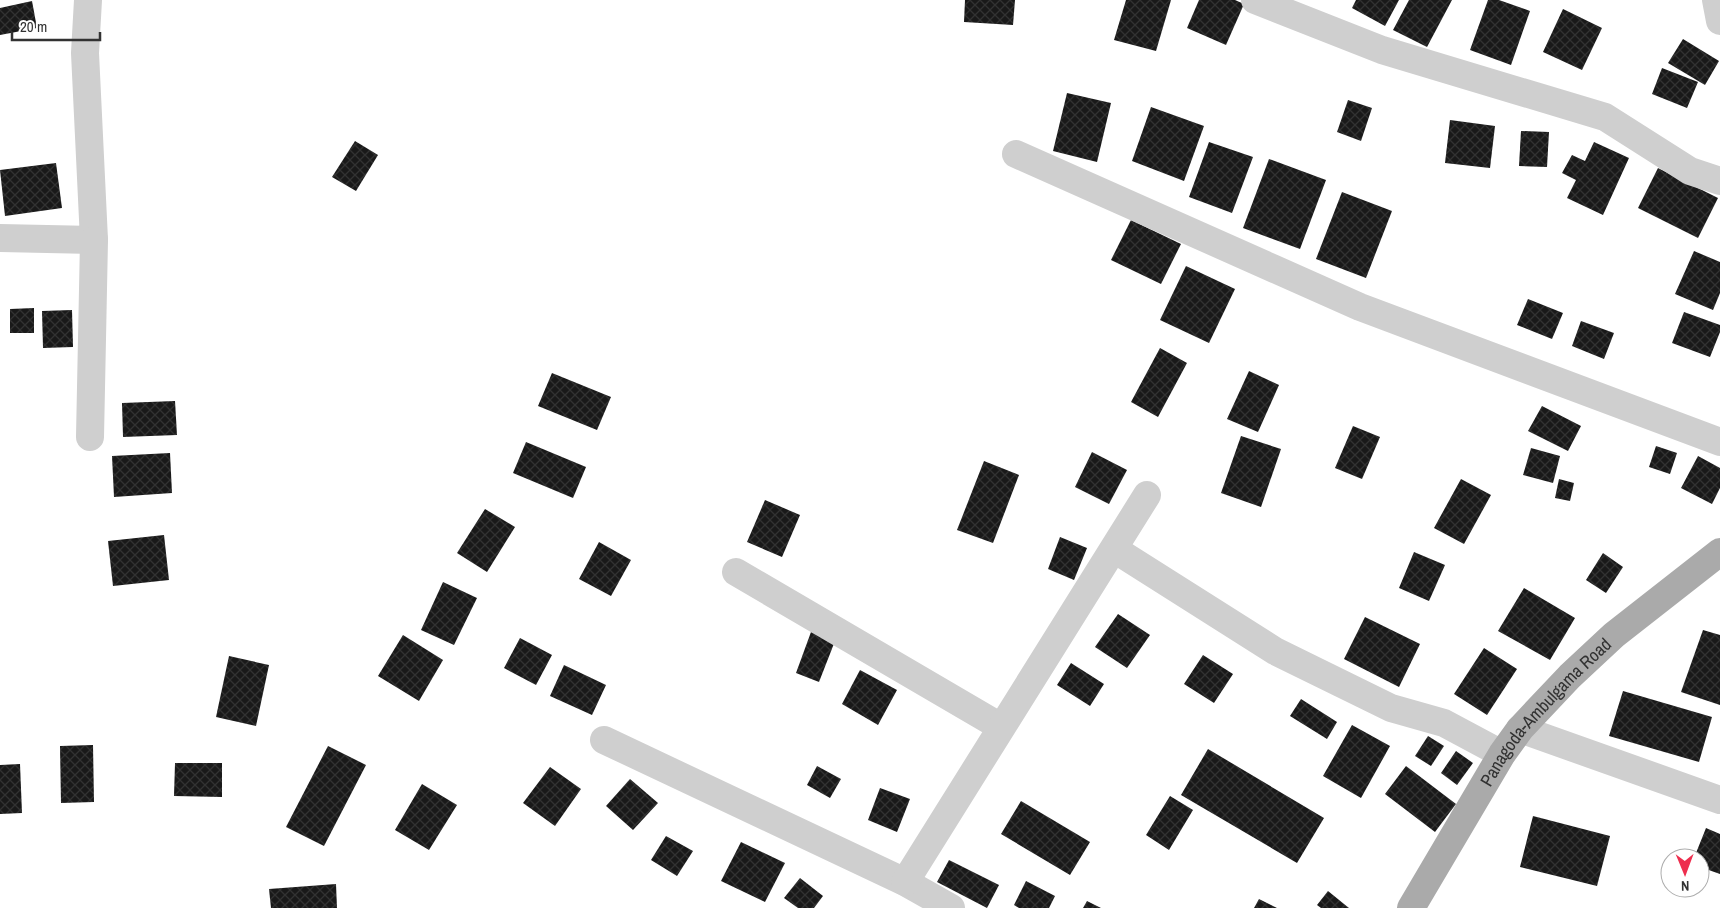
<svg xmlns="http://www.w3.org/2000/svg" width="1720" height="908" font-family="'Archivo Narrow',sans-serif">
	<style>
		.building { fill: url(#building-cross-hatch) }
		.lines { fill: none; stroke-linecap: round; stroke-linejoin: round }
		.minor { stroke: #cfcfcf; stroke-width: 28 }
		.primary { stroke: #aaa; stroke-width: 28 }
		.labels { text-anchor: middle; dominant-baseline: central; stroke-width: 5; stroke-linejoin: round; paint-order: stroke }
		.street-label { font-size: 18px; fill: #323232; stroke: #fff }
	</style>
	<defs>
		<pattern id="building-cross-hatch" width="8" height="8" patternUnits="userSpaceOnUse" patternTransform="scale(1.25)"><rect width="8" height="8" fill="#191919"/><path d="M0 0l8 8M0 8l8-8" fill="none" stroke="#323232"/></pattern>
	</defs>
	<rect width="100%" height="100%" fill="#fff"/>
	<!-- building -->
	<g class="building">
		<path d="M965,0H1015L1013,25L964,22Z"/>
		<path d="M1126,0H1171L1156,51L1114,40Z"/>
		<path d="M1199,0H1235L1244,4L1226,45L1187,28Z"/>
		<path d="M1356,0H1399L1385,26L1352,8Z"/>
		<path d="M1409,0H1452L1427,47L1393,30Z"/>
		<path d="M1488,0H1499L1530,11L1511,65L1470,50Z"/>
		<path d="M32,1L37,28L0,35V8Z"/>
		<path d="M1563,9L1602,28L1582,70L1543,52Z"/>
		<path d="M1683,39L1719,61L1705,85L1668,63Z"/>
		<path d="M1662,68L1698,82L1687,108L1652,94Z"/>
		<path d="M1067,93L1111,103L1097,162L1053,151Z"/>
		<path d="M1348,100L1372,108L1361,141L1337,132Z"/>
		<path d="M1151,107L1204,126L1184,181L1132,161Z"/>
		<path d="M1450,120L1495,126L1490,168L1445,163Z"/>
		<path d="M1521,131L1549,132L1547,167L1519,166Z"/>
		<path d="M355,141L378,155L356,191L332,177Z"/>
		<path d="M1209,142L1253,157L1232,213L1189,197Z"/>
		<path d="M1594,142L1629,158L1603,215L1567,198L1576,180L1562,173L1572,155L1585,161Z"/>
		<path d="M1269,159L1326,180L1300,249L1243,228Z"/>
		<path d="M56,163L62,208L5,216L0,170Z"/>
		<path d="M1658,168L1718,198L1698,238L1638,208Z"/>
		<path d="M1342,192L1392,211L1366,278L1316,259Z"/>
		<path d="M1131,220L1181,244L1161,284L1111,260Z"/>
		<path d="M1694,251L1720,262V293L1713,310L1675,294Z"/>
		<path d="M1186,266L1235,289L1209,343L1160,320Z"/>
		<path d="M1528,299L1563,313L1552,339L1517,325Z"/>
		<path d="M34,308V333H10V309Z"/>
		<path d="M72,310L73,347L43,348L42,311Z"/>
		<path d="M1684,312L1720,325V332L1710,357L1672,343Z"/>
		<path d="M1581,321L1614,333L1604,359L1572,346Z"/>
		<path d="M1160,348L1187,363L1158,417L1131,402Z"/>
		<path d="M1249,371L1279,385L1258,432L1227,419Z"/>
		<path d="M552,373L611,397L597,430L538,406Z"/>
		<path d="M175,401L177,435L123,437L122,403Z"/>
		<path d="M1542,406L1581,426L1568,451L1528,431Z"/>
		<path d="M1353,426L1380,437L1362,479L1335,468Z"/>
		<path d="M1241,436L1281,449L1261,507L1221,493Z"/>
		<path d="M526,442L586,467L573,498L513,473Z"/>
		<path d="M1656,446L1677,453L1670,474L1649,467Z"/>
		<path d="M1531,448L1560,456L1553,483L1523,475Z"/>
		<path d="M1092,452L1127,470L1109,504L1075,487Z"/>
		<path d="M170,453L172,493L114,497L112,456Z"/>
		<path d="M1698,456L1720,468V488L1712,504L1681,488Z"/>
		<path d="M984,461L1019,475L993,543L957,530Z"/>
		<path d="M1461,479L1491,495L1464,544L1434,528Z"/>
		<path d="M1559,479L1574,483L1570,501L1555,498Z"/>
		<path d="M765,500L800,515L782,557L747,542Z"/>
		<path d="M485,509L515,527L487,572L457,553Z"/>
		<path d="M164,535L169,580L113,586L108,541Z"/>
		<path d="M1060,537L1087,548L1074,580L1048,569Z"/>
		<path d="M599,542L631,560L611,596L579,579Z"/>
		<path d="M1414,552L1445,565L1429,601L1399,588Z"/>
		<path d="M1603,553L1623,567L1606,593L1586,580Z"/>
		<path d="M443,582L477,598L454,645L421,630Z"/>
		<path d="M1524,588L1575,618L1550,660L1498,631Z"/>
		<path d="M1118,614L1150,635L1127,668L1095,647Z"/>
		<path d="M1365,617L1420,644L1399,687L1344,659Z"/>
		<path d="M1703,630L1720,635V705L1681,692Z"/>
		<path d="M811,632L835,641L819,682L796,673Z"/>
		<path d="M403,635L443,660L419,701L378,676Z"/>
		<path d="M520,638L552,655L536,685L504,668Z"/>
		<path d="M1484,648L1517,669L1487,715L1454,694Z"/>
		<path d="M1203,655L1233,674L1214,703L1184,684Z"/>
		<path d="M229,656L269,665L256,726L216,717Z"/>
		<path d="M1071,663L1104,684L1090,706L1057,685Z"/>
		<path d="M564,665L606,685L592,715L550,696Z"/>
		<path d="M860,670L897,690L878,725L842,704Z"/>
		<path d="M1623,691L1712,717L1699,762L1609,736Z"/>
		<path d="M1301,699L1337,722L1327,739L1290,716Z"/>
		<path d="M1352,725L1390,746L1361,798L1323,776Z"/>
		<path d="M1428,736L1444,746L1431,766L1415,756Z"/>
		<path d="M93,745L94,802L61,803L60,746Z"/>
		<path d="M328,746L366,765L324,846L286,827Z"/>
		<path d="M1208,749L1324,818L1297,863L1181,795Z"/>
		<path d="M1456,751L1473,763L1457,785L1441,773Z"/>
		<path d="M175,763H222V797L174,796Z"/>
		<path d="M20,764L22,813L0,814V765Z"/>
		<path d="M817,766L841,779L830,798L807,785Z"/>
		<path d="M1406,766L1456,804L1435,832L1385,794Z"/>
		<path d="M550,767L581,789L555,826L523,803Z"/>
		<path d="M630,779L658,803L633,830L606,806Z"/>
		<path d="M422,784L457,805L429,850L395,830Z"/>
		<path d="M880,788L910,799L897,832L868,820Z"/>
		<path d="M1170,796L1193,810L1169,850L1146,835Z"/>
		<path d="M1021,801L1090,842L1070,875L1001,834Z"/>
		<path d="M1533,816L1610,836L1597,886L1520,867Z"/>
		<path d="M1706,828L1720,834V874L1700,867V858H1694Z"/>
		<path d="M666,836L693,851L677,876L651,860Z"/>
		<path d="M741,842L785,863L765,902L721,881Z"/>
		<path d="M949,860L999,885L987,908L937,882Z"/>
		<path d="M800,878L823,896L814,908H798L784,898Z"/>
		<path d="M1026,881L1055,896L1049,908H1019L1014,905Z"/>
		<path d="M336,884L337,908H271L269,889Z"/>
		<path d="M1328,891L1349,908H1321L1317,905Z"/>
		<path d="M1259,899L1277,908H1254Z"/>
		<path d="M1087,901L1101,908H1083Z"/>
	</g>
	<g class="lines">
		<!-- minor -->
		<g class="minor">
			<path d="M1255,0L1382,50L1605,117L1690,171L1720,181"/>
			<path d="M1716,0L1720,21"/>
			<path d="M1016,154L1360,307L1720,442"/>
			<path d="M0,238L94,240L85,53L88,0"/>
			<path d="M90,437L94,240"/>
			<path d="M1114,549L1275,651L1391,708L1444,723L1502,754"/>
			<path d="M736,572L1001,727"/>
			<path d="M1520,729L1720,800"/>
			<path d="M604,740L905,882L951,908"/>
			<path d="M905,882L1147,495"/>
		</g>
		<!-- primary -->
		<path class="primary" id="s1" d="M1411,908L1502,754L1520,729L1570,676L1614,635L1720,552"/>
	</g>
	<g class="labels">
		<!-- street labels -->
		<g class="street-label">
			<text stroke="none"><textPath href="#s1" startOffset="239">Panagoda-Ambulgama Road</textPath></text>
		</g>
	</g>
	<!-- north arrow -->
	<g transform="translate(1685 873) rotate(179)"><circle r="24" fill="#ffffff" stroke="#adadad"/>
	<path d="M0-4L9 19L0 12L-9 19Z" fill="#ee2e4e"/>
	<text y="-8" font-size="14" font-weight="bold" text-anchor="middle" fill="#323232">N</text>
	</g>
	<!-- scale -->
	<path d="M12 32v8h88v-8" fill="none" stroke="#323232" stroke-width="2.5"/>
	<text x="20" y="32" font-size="15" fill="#323232" stroke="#ffffff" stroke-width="4" paint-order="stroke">20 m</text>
</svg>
